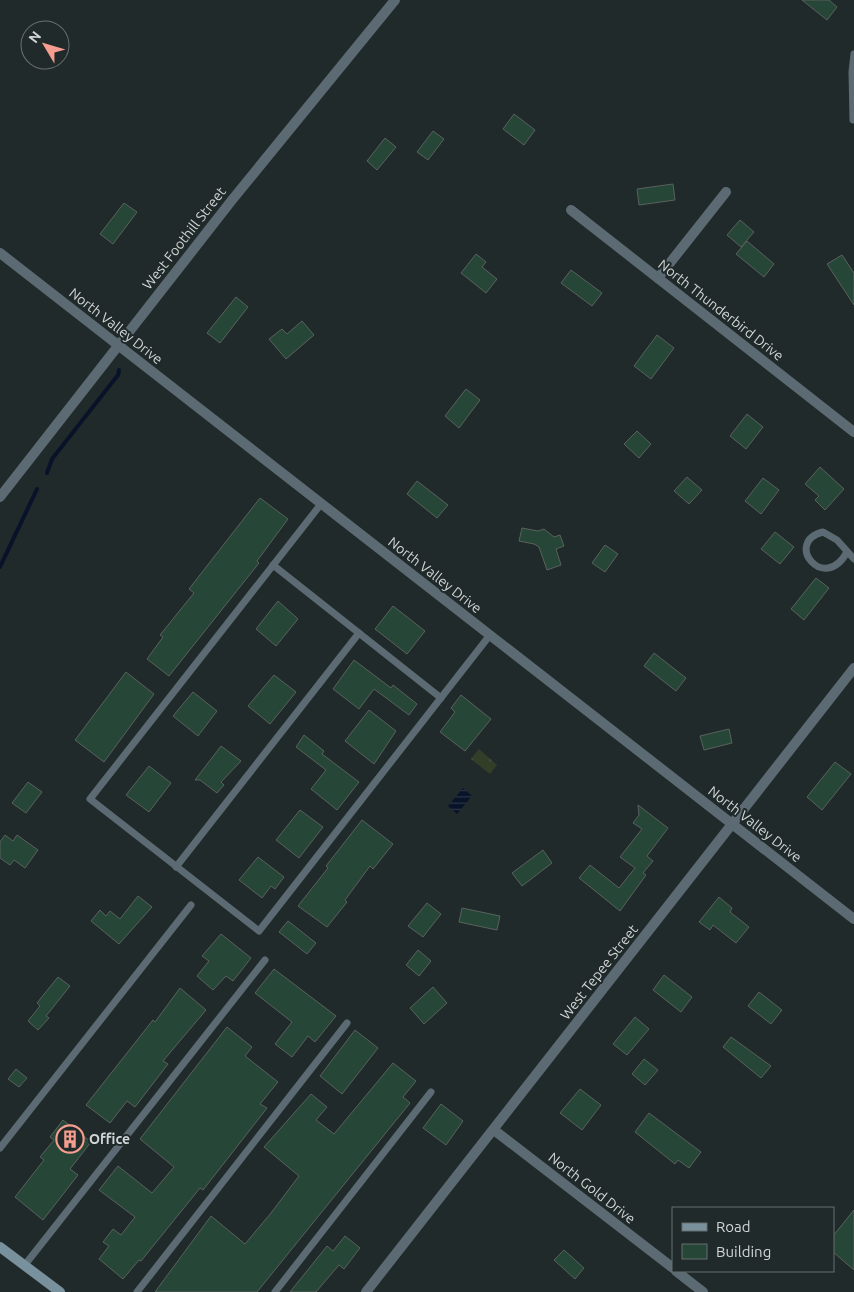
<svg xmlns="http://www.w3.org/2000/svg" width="854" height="1292" font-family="Ubuntu,sans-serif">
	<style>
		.park { fill: url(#park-crowns) }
		.water { fill: url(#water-rules) }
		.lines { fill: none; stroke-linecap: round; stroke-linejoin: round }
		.stream { stroke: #081329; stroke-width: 4 }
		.building { fill: #264738; stroke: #5a615d }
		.lane { stroke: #5c6b73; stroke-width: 7 }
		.street { stroke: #5c6b73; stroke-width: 10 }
		.secondary { stroke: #79919d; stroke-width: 10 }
		.labels { text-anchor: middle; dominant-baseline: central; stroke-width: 4; stroke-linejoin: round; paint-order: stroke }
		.street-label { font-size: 14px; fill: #d1d6d6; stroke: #212a2a }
		.poi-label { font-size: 14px; font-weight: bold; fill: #d1d6d6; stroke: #212a2a; text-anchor: start }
	</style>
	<defs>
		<pattern id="park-crowns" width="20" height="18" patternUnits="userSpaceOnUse" patternTransform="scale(1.25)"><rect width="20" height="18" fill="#333e28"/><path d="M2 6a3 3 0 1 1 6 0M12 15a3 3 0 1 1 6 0" fill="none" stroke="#505946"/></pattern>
		<pattern id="water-rules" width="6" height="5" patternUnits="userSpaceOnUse" patternTransform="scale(1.25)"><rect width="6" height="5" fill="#081329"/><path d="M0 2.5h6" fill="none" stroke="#2b3547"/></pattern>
	</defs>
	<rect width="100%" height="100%" fill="#212a2a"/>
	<!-- park -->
	<path class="park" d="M479,749L497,765L490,774L471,759Z"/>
	<!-- water -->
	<path class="water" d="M463,788L472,796L457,814L448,806Z"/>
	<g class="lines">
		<!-- stream -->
		<g class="stream">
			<path d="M47,473L52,459L118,375L119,370"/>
			<path d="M0,567L37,489"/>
		</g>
	</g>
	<!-- building -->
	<g class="building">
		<path d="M802,0H829L837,7L827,20Z"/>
		<path d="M514,114L535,130L524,145L503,129Z"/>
		<path d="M433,131L444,139L428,160L417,152Z"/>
		<path d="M385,138L396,147L377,170L367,161Z"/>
		<path d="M673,184L675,200L639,205L637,189Z"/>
		<path d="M124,203L137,212L113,244L100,234Z"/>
		<path d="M740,220L754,232L741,247L727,235Z"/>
		<path d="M747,241L774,264L764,277L736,254Z"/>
		<path d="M476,254L486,262L482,267L497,279L486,293L461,273Z"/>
		<path d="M842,255L854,273V305L827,264Z"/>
		<path d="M571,270L602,293L592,306L561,283Z"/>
		<path d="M236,297L248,307L220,343L207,333Z"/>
		<path d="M302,321L314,335L286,359L269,339L282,329L287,334Z"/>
		<path d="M657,335L674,348L651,379L634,366Z"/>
		<path d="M466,389L480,400L459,428L445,416Z"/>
		<path d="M747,414L763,427L746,449L730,436Z"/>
		<path d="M637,431L651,444L639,458L624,444Z"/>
		<path d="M820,467L844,489L825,510L815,500L819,496L805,484Z"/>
		<path d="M687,477L702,490L689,504L674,491Z"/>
		<path d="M763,478L779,490L761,514L745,501Z"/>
		<path d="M417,481L448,505L437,518L407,494Z"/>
		<path d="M260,498L288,519L257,561L259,563L169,676L147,659L163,637L160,635L194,593L189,589Z"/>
		<path d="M522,528L538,531L544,529L554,537L560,535L564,546L556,549L561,565L547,570L539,547L534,544L519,541Z"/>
		<path d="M775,532L794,547L780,564L761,549Z"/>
		<path d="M605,545L618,554L605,572L592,563Z"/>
		<path d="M816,578L829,588L804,620L791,609Z"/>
		<path d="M278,601L298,619L276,646L256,629Z"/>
		<path d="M393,606L425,631L407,654L375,629Z"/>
		<path d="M654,653L686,678L676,691L644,666Z"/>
		<path d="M354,660L391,688L393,685L417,704L409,715L374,689L359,709L333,689Z"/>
		<path d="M126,672L154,694L104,762L75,740Z"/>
		<path d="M274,675L296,692L270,724L248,706Z"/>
		<path d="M193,692L217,711L198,736L173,716Z"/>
		<path d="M461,695L491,719L465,751L440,732L455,712L451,708Z"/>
		<path d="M369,710L396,731L374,764L345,741Z"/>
		<path d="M729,729L732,743L704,750L700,736Z"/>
		<path d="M304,735L324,751L322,754L359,782L337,810L311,789L326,770L296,747Z"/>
		<path d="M221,746L241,761L221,782L224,785L217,793L200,780H195Z"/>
		<path d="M835,762L851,774L822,810L807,797Z"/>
		<path d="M149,766L171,783L149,812L126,795Z"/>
		<path d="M28,782L42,792L26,813L12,803Z"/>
		<path d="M638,805L668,828L647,856L653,861L643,873L646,875L620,911L579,878L590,865L619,888L635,868L620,857L642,829L633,823L639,815Z"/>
		<path d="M300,810L323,827L299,858L276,840Z"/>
		<path d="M362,820L393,844L373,869L370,866L345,900L347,902L327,927L298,906L328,868L326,866Z"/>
		<path d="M5,835L13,841L17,835L38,850L25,868L14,860L10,865L0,858V842Z"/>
		<path d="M543,850L552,863L522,886L512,873Z"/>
		<path d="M258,857L284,877L275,889L271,886L262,898L239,880Z"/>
		<path d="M138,896L152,907L119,944L91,921L100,910L106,916L110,911L120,919Z"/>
		<path d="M719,897L732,908L730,912L749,927L736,943L713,925L710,930L699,922Z"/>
		<path d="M427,903L441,914L423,937L408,926Z"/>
		<path d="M462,908L500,916L497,930L459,922Z"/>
		<path d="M288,921L316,943L307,954L279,932Z"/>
		<path d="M221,934L251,958L233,981L226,976L213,990L197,976L209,961L202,956Z"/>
		<path d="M418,950L431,961L419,976L406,965Z"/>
		<path d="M274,969L336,1016L315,1042L308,1036L292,1057L275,1044L292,1022L255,993Z"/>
		<path d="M664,975L692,997L681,1012L653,990Z"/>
		<path d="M58,977L70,986L46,1016L49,1018L38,1030L28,1021L40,1006L37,1003Z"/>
		<path d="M433,987L447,1003L424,1024L410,1008Z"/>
		<path d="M180,988L206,1010L163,1061L168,1064L135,1107L127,1101L110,1123L86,1105L153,1020L155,1022Z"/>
		<path d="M759,992L782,1010L771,1024L748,1006Z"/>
		<path d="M635,1017L649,1029L627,1055L613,1044Z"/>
		<path d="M227,1027L252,1047L245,1056L278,1082L260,1104L267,1108L246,1135L203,1190L200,1188L141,1261L139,1260L123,1279L99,1259L109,1246L103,1242L113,1229L121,1235L135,1217L99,1190L118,1166L152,1193L174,1167L140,1139Z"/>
		<path d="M355,1030L378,1048L342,1094L320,1076Z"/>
		<path d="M731,1037L771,1066L761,1078L723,1047Z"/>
		<path d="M644,1059L658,1070L645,1085L632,1074Z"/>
		<path d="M393,1063L416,1081L403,1097L410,1103L257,1292H155L211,1216L245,1244L271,1213L299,1176L264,1147L311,1094L327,1107L316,1120L334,1134Z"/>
		<path d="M16,1069L27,1078L19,1087L8,1079Z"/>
		<path d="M580,1089L601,1105L582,1130L560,1113Z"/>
		<path d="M441,1104L463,1121L446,1145L423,1128Z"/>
		<path d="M649,1113L701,1152L689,1168L678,1160L675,1164L635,1132Z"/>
		<path d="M63,1120L91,1142L70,1169L78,1175L43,1220L15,1197L44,1160L40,1157L54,1140L50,1137Z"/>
		<path d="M854,1210V1270L833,1252V1236Z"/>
		<path d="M345,1236L360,1248L344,1269L339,1265L316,1292H290L327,1246L333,1251Z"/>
		<path d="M564,1250L584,1268L575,1279L554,1260Z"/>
	</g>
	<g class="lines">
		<!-- lane -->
		<g class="lane">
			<path d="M853,120L852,72L854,54"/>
			<path d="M321,504L90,799L259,931L490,635"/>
			<path d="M847,552C824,594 783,542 823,532L837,540L854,559"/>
			<path d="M273,565L441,698"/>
			<path d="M176,867L359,633"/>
			<path d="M0,1148L191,905"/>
			<path d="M24,1266L265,960"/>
			<path d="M137,1292L347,1023"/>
			<path d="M275,1292L431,1092"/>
		</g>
		<!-- street -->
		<g class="street">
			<path d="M571,210L854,432"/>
			<path d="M0,253L854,919"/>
			<path d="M658,278L726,192"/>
			<path d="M0,497L232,200L395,0"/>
			<path d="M494,1130L673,1268"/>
			<path d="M676,1271L703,1292"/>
			<path d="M366,1292L854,668"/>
		</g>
		<!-- secondary -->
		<path class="secondary" d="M0,1247L60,1292"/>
	</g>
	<!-- icons -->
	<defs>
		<g id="building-ring" transform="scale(1.4375)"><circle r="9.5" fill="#212a2a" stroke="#f59d8e" stroke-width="1.5"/><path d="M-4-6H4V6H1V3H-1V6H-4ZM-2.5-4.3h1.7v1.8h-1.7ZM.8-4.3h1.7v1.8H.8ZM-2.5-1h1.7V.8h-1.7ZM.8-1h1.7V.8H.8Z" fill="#f59d8e"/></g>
	</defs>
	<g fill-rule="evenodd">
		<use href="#building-ring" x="70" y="1139"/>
	</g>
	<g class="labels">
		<!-- street labels -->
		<g class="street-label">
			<text transform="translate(184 238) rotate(-52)">West Foothill Street</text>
			<text transform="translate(721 310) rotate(38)">North Thunderbird Drive</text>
			<text transform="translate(116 326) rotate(38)">North Valley Drive</text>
			<text transform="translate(435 575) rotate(38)">North Valley Drive</text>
			<text transform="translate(755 824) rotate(38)">North Valley Drive</text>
			<text transform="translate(599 972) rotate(-52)">West Tepee Street</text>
			<text transform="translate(592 1188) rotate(38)">North Gold Drive</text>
		</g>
		<!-- poi labels -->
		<g class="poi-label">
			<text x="89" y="1139">Office</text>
		</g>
	</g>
	<!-- legend -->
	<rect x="672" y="1207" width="162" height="65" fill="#212a2a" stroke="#676f6f"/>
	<rect x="682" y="1223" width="25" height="8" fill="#79919d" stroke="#676f6f"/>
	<text x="716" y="1232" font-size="15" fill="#d1d6d6">Road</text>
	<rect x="682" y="1244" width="25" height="15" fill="#264738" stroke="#676f6f"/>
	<text x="716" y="1257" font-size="15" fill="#d1d6d6">Building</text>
	<!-- north arrow -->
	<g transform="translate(45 45) rotate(308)"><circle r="24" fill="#212a2a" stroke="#676f6f"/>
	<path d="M0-4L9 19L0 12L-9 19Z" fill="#f59d8e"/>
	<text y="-8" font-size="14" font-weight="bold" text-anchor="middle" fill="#d1d6d6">N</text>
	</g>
</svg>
